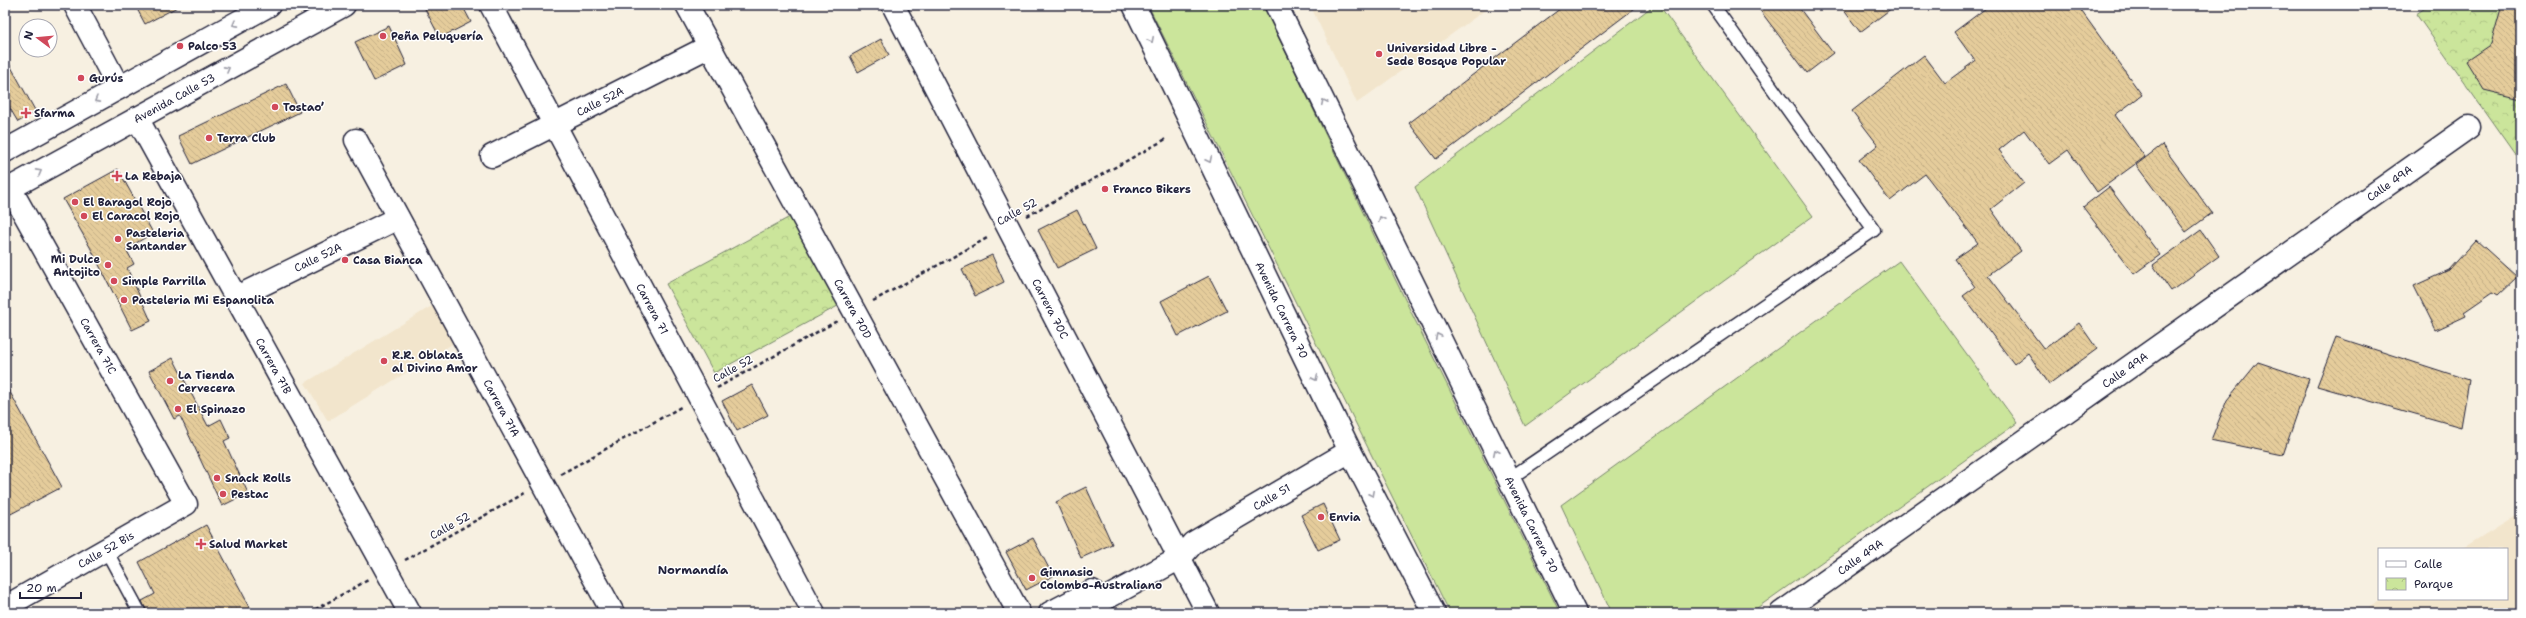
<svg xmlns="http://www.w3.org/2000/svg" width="2526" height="618" font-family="'Shantell Sans',sans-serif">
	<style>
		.built { fill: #f2e5cc }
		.grass { fill: #cbe59b; stroke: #76846b }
		.park { fill: url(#park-crowns); stroke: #76846b }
		.building { fill: url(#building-back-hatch); stroke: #22223b }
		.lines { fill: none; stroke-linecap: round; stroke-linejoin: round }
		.lane-casing { stroke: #22223b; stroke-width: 15 }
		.street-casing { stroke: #22223b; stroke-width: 25 }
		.secondary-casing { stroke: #22223b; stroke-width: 25 }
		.path { stroke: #22223b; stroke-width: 2.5; stroke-dasharray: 4 3; stroke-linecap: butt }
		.lane { stroke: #fff; stroke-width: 12 }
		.street { stroke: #fff; stroke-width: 22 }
		.secondary { stroke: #fff; stroke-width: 22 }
		.oneway { stroke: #9c9ca7 }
		.poi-dot { fill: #d1495b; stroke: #fff; stroke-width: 1.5 }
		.labels { text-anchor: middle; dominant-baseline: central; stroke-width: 3; stroke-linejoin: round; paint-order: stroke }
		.poi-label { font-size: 11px; font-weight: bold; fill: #22223b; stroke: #fff; text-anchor: start }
		.street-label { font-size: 11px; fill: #22223b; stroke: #fff }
		.neighbourhood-label { font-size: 12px; font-weight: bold; fill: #22223b; stroke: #fff }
	</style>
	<defs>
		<pattern id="park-crowns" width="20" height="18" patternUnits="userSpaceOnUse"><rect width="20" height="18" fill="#cbe59b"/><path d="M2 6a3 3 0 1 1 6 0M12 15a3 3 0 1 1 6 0" fill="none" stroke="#aec486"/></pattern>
		<pattern id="building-back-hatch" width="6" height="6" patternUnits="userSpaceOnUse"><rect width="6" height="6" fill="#e5cc9b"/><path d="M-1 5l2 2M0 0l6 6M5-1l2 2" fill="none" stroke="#c4af86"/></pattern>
	</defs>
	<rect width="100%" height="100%" fill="#f7f0e1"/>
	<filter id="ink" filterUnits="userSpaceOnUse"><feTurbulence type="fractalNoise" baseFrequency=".025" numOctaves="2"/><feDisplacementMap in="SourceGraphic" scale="8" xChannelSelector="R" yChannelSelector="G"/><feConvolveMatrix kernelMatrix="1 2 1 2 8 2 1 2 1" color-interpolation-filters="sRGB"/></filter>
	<g filter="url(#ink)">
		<!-- built -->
		<g class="built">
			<path d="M1310,5H1492L1357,103Z"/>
			<path d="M440,301L462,338L328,421L305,383Z"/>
			<path d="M2521,513V613H2360L2383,599H2507V549H2463Z"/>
		</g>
		<!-- grass -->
		<g class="grass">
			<path d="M1148,5H1263L1412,314L1560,613H1450Z"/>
			<path d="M1654,5H1659L1813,216L1525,426L1415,187Z"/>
			<path d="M1899,261L2017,423L1750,613H1612L1561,505Z"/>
		</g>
		<!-- park -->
		<g class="park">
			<path d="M2430,5H2521V163L2416,14Z"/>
			<path d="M799,212L847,301L714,373L666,284Z"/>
		</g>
		<!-- building -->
		<g class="building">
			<path d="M135,5H181L145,24Z"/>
			<path d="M423,5H462L471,22L440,38Z"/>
			<path d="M1565,5H1639L1436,159L1409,123Z"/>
			<path d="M1756,5H1797L1833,53L1807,73Z"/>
			<path d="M1840,5H1896L1860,32Z"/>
			<path d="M1990,5H2077L2142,95L2115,115L2145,157L2097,192L2068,150L2049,164L2024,130L1999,150L2024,183L1991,209L2021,251L1988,275L2044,349L2079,323L2097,349L2049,384L2028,353L2014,364L1963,296L1975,287L1955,259L1978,243L1925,174L1890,201L1859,160L1878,145L1852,111L1924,55L1945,83L1975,61L1954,32Z"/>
			<path d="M2502,5H2521V99L2484,90L2466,61L2491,44Z"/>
			<path d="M389,26L407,65L374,81L355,42Z"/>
			<path d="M881,39L889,55L858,72L850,56Z"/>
			<path d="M5,56L36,112L18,122L5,100Z"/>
			<path d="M286,84L300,112L192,164L178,136Z"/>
			<path d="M2162,145L2212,213L2186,232L2136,165Z"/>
			<path d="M118,169L153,233L126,249L134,264L127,268L151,321L132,330L90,247L63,199Z"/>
			<path d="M2109,187L2160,255L2134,274L2083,207Z"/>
			<path d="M1077,210L1096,249L1057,268L1038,230Z"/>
			<path d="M2201,230L2219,256L2171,291L2153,265Z"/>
			<path d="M2476,240L2517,277L2498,295L2493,292L2464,312L2466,316L2436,330L2414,286L2449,270Z"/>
			<path d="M992,255L1004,282L975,296L962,269Z"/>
			<path d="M1209,276L1227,311L1178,336L1161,301Z"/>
			<path d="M2336,337L2469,380L2461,427L2317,386Z"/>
			<path d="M173,358L208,426L221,419L230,438L224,441L248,493L222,506L180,416L174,419L149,371Z"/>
			<path d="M2258,362L2309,379L2283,455L2211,440L2227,400Z"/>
			<path d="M5,383L62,487L5,517Z"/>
			<path d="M752,385L768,415L737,431L722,401Z"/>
			<path d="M1086,487L1112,544L1081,558L1056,502Z"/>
			<path d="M1323,504L1340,540L1318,550L1301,515Z"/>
			<path d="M206,525L253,613H147L142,601L155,594L139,562Z"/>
			<path d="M1033,538L1053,576L1026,590L1006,552Z"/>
		</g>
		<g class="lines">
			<!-- lane casing -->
			<g class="lane-casing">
				<g id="lane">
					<path d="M1509,479L1874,230L1713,5"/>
					<path d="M106,550L140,613"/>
				</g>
			</g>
			<!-- street casing -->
			<g class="street-casing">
				<g id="street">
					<path d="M75,5L119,88"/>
					<path id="s1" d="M491,5L814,613"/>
					<path id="s2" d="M687,5L1019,613"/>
					<path id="s3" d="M893,5L1208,613"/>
					<path id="s4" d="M137,118L410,613"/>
					<path id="s5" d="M356,140L613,613"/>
					<path id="s6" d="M492,156L708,47"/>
					<path id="s7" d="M237,297L398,218"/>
					<path id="s8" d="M5,607L186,504L10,188"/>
					<path id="s9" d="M1781,613L2469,127"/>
				</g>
			</g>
			<!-- secondary casing -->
			<g class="secondary-casing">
				<g id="secondary">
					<path id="s10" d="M1134,5L1350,451L1434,613"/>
					<path id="s11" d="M1276,5L1575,613"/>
					<path d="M5,151L269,5"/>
					<path id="s12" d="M5,191L344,5"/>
					<path d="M1050,613L1092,591"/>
					<path id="s13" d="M1079,613L1180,558L1193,543L1350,451"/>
				</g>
			</g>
			<!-- path -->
			<g class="path">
				<path d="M1027,216L1166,139"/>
				<path d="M873,301L989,237"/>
				<path d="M717,388L837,321"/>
				<path d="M561,474L681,407"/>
				<path d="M405,560L525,493"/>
				<path d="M309,613L368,580"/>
			</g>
			<!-- lane -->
			<use href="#lane" class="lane"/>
			<!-- street -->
			<use href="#street" class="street"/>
			<!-- secondary -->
			<use href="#secondary" class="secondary"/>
		</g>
		<!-- one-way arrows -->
		<defs><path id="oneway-chevron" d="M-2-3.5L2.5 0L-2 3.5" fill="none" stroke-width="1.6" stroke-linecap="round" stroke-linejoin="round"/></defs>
		<g class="oneway">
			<use href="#oneway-chevron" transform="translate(235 24) rotate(151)"/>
			<use href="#oneway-chevron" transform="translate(1151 40) rotate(64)"/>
			<use href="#oneway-chevron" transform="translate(227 69) rotate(-29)"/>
			<use href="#oneway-chevron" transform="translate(97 100) rotate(151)"/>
			<use href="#oneway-chevron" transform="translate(1324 102) rotate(-116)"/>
			<use href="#oneway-chevron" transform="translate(1209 160) rotate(64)"/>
			<use href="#oneway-chevron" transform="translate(39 172) rotate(-29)"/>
			<use href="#oneway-chevron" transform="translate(1381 219) rotate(-116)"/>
			<use href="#oneway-chevron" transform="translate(1438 336) rotate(-116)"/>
			<use href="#oneway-chevron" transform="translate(1315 378) rotate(64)"/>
			<use href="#oneway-chevron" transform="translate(1496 452) rotate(-116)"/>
			<use href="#oneway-chevron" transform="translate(1372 494) rotate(63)"/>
		</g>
	</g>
	<!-- markers -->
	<g class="poi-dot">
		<circle cx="383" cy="36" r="4"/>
		<circle cx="180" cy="46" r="4"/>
		<circle cx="1379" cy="54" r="4"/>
		<circle cx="81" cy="78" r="4"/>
		<circle cx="275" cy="107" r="4"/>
		<path d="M24 107h4v4h4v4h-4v4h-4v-4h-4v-4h4z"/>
		<circle cx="209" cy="138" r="4"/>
		<path d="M115 170h4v4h4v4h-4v4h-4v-4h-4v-4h4z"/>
		<circle cx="1105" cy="189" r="4"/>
		<circle cx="75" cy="202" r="4"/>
		<circle cx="84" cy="216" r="4"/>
		<circle cx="118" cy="239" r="4"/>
		<circle cx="345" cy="260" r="4"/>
		<circle cx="108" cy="265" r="4"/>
		<circle cx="114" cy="281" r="4"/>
		<circle cx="124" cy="300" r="4"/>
		<circle cx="384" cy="361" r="4"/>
		<circle cx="170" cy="381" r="4"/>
		<circle cx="178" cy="409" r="4"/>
		<circle cx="217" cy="478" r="4"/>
		<circle cx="223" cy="494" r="4"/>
		<circle cx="1321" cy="517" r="4"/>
		<path d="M199 538h4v4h4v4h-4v4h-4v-4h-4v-4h4z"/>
		<circle cx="1032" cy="578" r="4"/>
	</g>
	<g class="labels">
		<!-- poi labels -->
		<g class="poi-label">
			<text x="391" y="36">Peña Peluquería</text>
			<text x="188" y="46">Palco 53</text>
			<text x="1387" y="48">Universidad Libre -<tspan x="1387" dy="13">Sede Bosque Popular</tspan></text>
			<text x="89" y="78">Gurús</text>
			<text x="283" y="107">Tostao’</text>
			<text x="34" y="113">Sfarma</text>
			<text x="217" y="138">Terra Club</text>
			<text x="125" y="176">La Rebaja</text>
			<text x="1113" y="189">Franco Bikers</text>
			<text x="83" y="202">El Baragol Rojo</text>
			<text x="92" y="216">El Caracol Rojo</text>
			<text x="126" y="233">Pasteleria<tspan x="126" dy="13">Santander</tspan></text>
			<text x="100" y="259" text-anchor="end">Mi Dulce<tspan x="100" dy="13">Antojito</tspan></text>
			<text x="353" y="260">Casa Bianca</text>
			<text x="122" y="281">Simple Parrilla</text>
			<text x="132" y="300">Pasteleria Mi Espanolita</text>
			<text x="392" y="355">R.R. Oblatas<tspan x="392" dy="13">al Divino Amor</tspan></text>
			<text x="178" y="375">La Tienda<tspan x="178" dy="13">Cervecera</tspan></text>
			<text x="186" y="409">El Spinazo</text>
			<text x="225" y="478">Snack Rolls</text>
			<text x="231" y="494">Pestac</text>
			<text x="1329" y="517">Envia</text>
			<text x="209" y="544">Salud Market</text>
			<text x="1040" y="572">Gimnasio<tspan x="1040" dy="13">Colombo-Australiano</tspan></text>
		</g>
		<!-- street labels -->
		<g class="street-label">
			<text stroke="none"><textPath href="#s12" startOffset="193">Avenida Calle 53</textPath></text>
			<text stroke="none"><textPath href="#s6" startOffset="121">Calle 52A</textPath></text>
			<text stroke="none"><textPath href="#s9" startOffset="745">Calle 49A</textPath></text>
			<text transform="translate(1017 212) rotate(-29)">Calle 52</text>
			<text stroke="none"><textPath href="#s7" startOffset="90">Calle 52A</textPath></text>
			<text stroke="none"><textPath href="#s1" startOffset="344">Carrera 71</textPath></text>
			<text stroke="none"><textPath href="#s2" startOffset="346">Carrera 70D</textPath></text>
			<text stroke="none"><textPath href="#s3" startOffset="342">Carrera 70C</textPath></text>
			<text stroke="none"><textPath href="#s10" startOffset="339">Avenida Carrera 70</textPath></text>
			<text transform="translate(98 346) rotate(61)">Carrera 71C</text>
			<text stroke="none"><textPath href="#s4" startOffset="283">Carrera 71B</textPath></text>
			<text transform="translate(733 369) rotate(-29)">Calle 52</text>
			<text stroke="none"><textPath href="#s9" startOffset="421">Calle 49A</textPath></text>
			<text stroke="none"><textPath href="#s5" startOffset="305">Carrera 71A</textPath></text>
			<text stroke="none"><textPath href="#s13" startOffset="226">Calle 51</textPath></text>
			<text stroke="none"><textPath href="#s11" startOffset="579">Avenida Carrera 70</textPath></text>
			<text transform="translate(450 526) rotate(-29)">Calle 52</text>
			<text stroke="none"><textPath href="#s8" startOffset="116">Calle 52 Bis</textPath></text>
			<text stroke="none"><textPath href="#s9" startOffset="97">Calle 49A</textPath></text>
		</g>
		<!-- neighbourhood labels -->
		<g class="neighbourhood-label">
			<text x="693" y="570">Normandía</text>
		</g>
	</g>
	<!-- margin -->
	<rect width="2526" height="618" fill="none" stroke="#fff" stroke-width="20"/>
	<rect x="10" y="10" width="2506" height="598" fill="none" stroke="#22223b" stroke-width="1.5" filter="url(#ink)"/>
	<!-- legend -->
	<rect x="2378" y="548" width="130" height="52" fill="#ffffff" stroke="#a7a7b1"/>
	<rect x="2386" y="561" width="20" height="6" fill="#ffffff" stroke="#a7a7b1"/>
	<text x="2414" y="568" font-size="12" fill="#22223b">Calle</text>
	<rect x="2386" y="578" width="20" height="12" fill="url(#park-crowns)" stroke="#a7a7b1"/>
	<text x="2414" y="588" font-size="12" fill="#22223b">Parque</text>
	<!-- north arrow -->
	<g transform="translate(38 38) rotate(286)"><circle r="19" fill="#ffffff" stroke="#a7a7b1"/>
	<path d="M0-3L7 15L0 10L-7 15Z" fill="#d1495b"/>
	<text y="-6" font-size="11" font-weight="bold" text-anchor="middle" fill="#22223b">N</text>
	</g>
	<!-- scale -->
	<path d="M20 592v6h61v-6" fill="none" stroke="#22223b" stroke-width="2"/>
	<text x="26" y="592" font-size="12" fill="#22223b" stroke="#ffffff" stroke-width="3" paint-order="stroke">20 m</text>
</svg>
